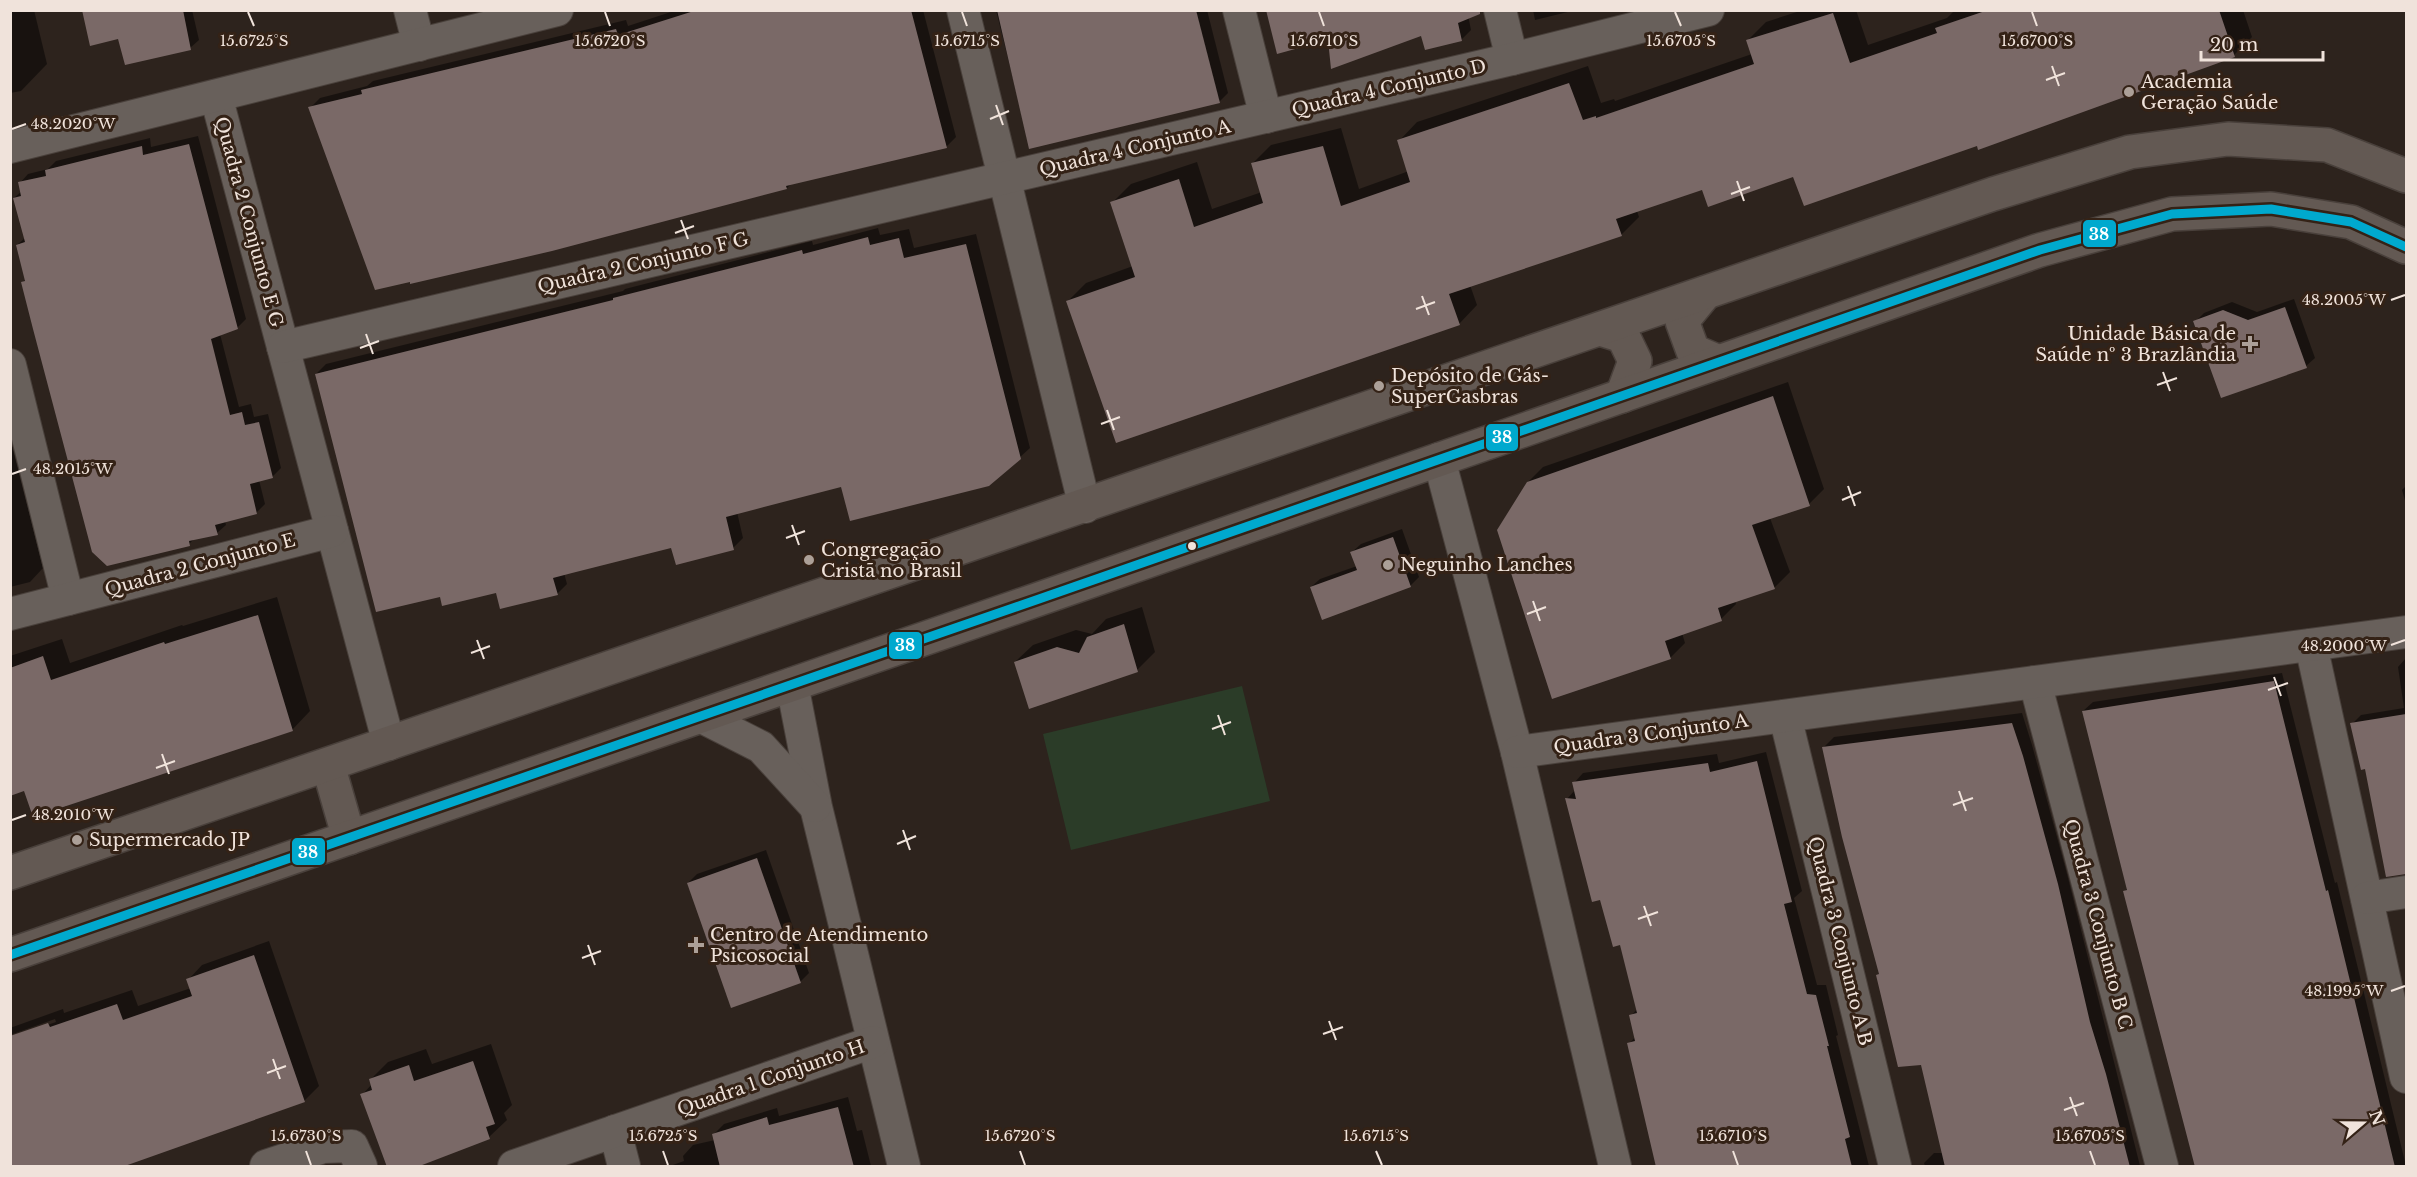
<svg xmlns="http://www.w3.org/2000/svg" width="2417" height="1177" font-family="'Libre Baskerville',serif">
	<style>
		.pitch { fill: #2b3c28 }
		.shadow { fill: #0007 }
		.building { fill: #7a6967 }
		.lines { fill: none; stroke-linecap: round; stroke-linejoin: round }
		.street-casing { stroke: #49403b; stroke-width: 34 }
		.secondary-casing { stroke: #49403b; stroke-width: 36 }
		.street { stroke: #68605b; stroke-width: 32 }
		.secondary { stroke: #635953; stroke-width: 33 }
		.bus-1-casing { stroke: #342216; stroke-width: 14 }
		.bus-1 { stroke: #00a9ce; stroke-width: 9 }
		.ticks { fill: none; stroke: #f0e3db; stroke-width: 2 }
		.poi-dot { fill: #aca098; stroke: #342216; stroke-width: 2 }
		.bus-dot { fill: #f0e3db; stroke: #342216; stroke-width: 2 }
		.labels { text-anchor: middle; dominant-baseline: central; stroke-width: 6; stroke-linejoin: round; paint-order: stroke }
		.poi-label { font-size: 18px; fill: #f0e3db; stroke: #342216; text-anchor: start }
		.street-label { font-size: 18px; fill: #f0e3db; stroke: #342216 }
		.ticks-label { font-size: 15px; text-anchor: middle; fill: #f0e3db; stroke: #342216; stroke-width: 6; stroke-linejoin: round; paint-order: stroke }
		.line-badge { stroke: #342216; stroke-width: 2 }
		.badge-label { font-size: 16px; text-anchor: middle; font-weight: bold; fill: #fff }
	</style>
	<rect width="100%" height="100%" fill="#2d231d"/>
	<!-- pitch -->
	<path class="pitch" d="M1242,686L1270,801L1071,850L1043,734Z"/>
	<!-- shadow -->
	<g class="shadow">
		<path d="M10,10H34L47,64L21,91L10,93Z"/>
		<path d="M83,10H192L199,40L190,48L119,37Z"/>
		<path d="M677,10H923L956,137L946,147L792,183L787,188L740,201L310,108L320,98L367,86L373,81L626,20L628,26Z"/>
		<path d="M996,10H1207L1228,93L1219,102L1030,147Z"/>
		<path d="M1267,10H1467L1471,30L1461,40L1422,34L1329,38Z"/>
		<path d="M1533,10H1576L1535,20Z"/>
		<path d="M1803,10H1856L1868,45L1947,18L1955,10H2243L2252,37L2234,55L1978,144L1703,188L1637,211L1639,217L1621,235L1470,285L1477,305L1459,324L1068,301L1086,283L1133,266L1112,203L1131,184L1197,162L1212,209L1262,192L1253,163L1271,145L1341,128L1359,189L1409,171L1399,141L1417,122L1588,66L1601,103L1614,99L1615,101L1752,54L1747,41L1766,22Z"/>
		<path d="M198,136L246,319L237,328L220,334L239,407L251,404L254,417L268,414L281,468L272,477L259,480L265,504L256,513L225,521L226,525L217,533L195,538L189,544L23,282L26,279L17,245L25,238L14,198L22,191L20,183L28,174L48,169L56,161L150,138L151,147Z"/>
		<path d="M878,228L880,235L909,229L914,248L976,234L1030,448L1019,458L842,486L737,512L743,538L733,548L672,546L564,573L567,584L557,594L497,591L441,595L316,374L326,364L623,291L625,289L812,241L813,245Z"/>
		<path d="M2294,299L2315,358L2306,366L2195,322L2204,313L2232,302L2257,312Z"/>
		<path d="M1788,382L1824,489L1809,504L1770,518L1790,572L1775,587L1735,601L1736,604L1721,619L1682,633L1685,643L1670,658L1528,482L1543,467Z"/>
		<path d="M10,438L43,568L30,582L10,587Z"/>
		<path d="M2406,486V504L2402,490Z"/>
		<path d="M1402,529L1419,577L1410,586L1311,587L1320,579L1357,566L1352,552L1361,544Z"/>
		<path d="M277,597L310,711L292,730L10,794V656L62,639L70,663L182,625L183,626Z"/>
		<path d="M1142,607L1155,652L1137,670L1015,662L1033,645L1076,630L1092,634L1106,619Z"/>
		<path d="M2406,658V862L2385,865L2366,767L2352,724L2361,715L2404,708L2398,667Z"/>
		<path d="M2282,673L2335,883L2337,882L2406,1166H2214L2125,891L2128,888L2083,711L2093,702Z"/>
		<path d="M2022,713L2032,745L2067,874L2140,1166H1925L1924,1163L1934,1153H1944L1922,1063L1878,975L1880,972L1824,747L1834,737Z"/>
		<path d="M1766,752L1802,891L1794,898L1817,985H1826L1838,1035L1836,1036L1869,1166H1658L1629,1044L1636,1036L1631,1016L1637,1009L1621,943L1601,898L1567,799L1575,790L1574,783L1583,773L1717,754L1719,763Z"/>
		<path d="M766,850L809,973L801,981L732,1006L688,883L697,874Z"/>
		<path d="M269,941L319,1086L304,1101L10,1038L56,1022L55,1019L10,1035V1028L63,1009L64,1013L132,990L138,1006L191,988L188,980L202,965Z"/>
		<path d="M491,1044L512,1105L504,1113L507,1120L489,1137L362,1095L372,1084L370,1080L388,1062L426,1049L432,1064Z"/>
		<path d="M848,1097L857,1131L862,1130L871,1166H670L684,1161L683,1156L693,1145L715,1140L713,1135L724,1124L777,1108L779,1116Z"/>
	</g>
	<!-- building -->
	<g class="building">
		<path d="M82,10H183L191,50L125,65L118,39L90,46Z"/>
		<path d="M697,10H911L947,148L786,186L787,189L552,251L410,284V282L375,290L308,107L362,94L361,90L616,29L618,35Z"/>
		<path d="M997,10H1196L1220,103L1029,149Z"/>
		<path d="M1266,10H1480V14L1458,23L1462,41L1425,50L1421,36L1331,69L1328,40L1277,54Z"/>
		<path d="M1988,10H2219L2235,57L1978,150L1977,146L1804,206L1793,177L1708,207L1702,190L1616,219L1622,236L1449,294L1460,325L1116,443L1066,301L1135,277L1110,202L1179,179L1194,227L1263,203L1251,163L1323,146L1341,206L1410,182L1397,140L1569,83L1583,120L1596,116V118L1754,64L1746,40L1833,13L1850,63L1937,33L1935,28Z"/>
		<path d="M189,144L238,329L211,339L230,415L242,412L245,425L259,422L273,478L250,484L257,514L215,525L218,535L189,541L190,546L107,566L92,552L33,329L21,282L25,281L16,245L25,242L13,198L21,196L18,182L46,176L45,170L142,146L143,155Z"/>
		<path d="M868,237L870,245L899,238L904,258L966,244L1021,459L989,486L850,521L841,487L726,517L734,550L676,565L671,548L572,573L553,578L558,595L500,609L496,593L442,606L440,597L376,612L315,374L613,300V298L783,255L802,250L803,254Z"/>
		<path d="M2285,307L2307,368L2221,398L2193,321L2223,310L2248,320Z"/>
		<path d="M1773,396L1810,506L1752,525L1775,589L1718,608L1722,621L1665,641L1671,659L1552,699L1497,530L1527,482Z"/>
		<path d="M1393,537L1411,587L1322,620L1310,587L1357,570L1350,552Z"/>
		<path d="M258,615L293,731L33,817L24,791L10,796V668L43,656L51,680L164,642L165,644Z"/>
		<path d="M1124,624L1138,672L1029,709L1014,662L1057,647L1079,653L1087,637Z"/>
		<path d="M2274,681L2326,891L2328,890L2395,1167H2195L2123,891L2127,890L2082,711Z"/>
		<path d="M2406,714V874L2386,877L2365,769L2361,770L2350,723Z"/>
		<path d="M2012,723L2023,756L2058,884L2090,1022L2106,1074L2130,1167H1945L1921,1065L1898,1067L1876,975L1879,974L1842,837L1822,747Z"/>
		<path d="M1757,761L1792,902L1784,904L1807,994L1816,995L1829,1046H1827L1850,1137L1845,1139L1852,1167H1656L1627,1043L1635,1041L1629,1015L1637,1013L1620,945L1613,947L1600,900L1592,902L1565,798L1576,799L1572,782L1708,763L1710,772Z"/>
		<path d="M757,858L801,983L731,1008L687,883Z"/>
		<path d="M254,955L305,1102L122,1167H10V1036L48,1023L50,1027L117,1004L123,1020L192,996L186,979Z"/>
		<path d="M473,1061L495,1124L486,1127L490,1139L417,1167H387L360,1094L372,1090L369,1079L409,1065L414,1081Z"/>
		<path d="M838,1107L854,1167H720L712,1134L767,1117L769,1125Z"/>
	</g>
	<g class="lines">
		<!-- street casing -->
		<g class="street-casing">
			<g id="street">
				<path d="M410,10L419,45"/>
				<path d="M963,10L1085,507"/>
				<path d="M1239,10L1266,117"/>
				<path d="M1500,10L1512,59"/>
				<path d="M216,96L389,744"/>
				<path d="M10,147L557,10"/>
				<path d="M283,347L1512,59L1708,10"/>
				<path d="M10,365L68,599"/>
				<path d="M1439,459L1517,752L1615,1166"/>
				<path d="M10,614L332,531"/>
				<path d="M2311,645L2406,1077"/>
				<path d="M2035,682L2162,1166"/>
				<path d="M792,684L816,807L904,1166"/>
				<path d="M700,716L761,747L815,806"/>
				<path d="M1785,716L1895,1166"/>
				<path d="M1517,752L2406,632"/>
				<path d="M2367,898L2406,892"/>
				<path d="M615,1131L624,1166"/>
				<path d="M266,1166L323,1147L352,1146L361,1166"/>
				<path d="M514,1166L873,1042"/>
			</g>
		</g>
		<!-- secondary casing -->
		<g class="secondary-casing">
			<g id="secondary">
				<path d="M1705,293L1682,321L1693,351L1719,362"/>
				<path d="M1600,329L1623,336L1635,361L1622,396"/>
				<path d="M328,765L349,838"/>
				<path d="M10,873L1993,194L2130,152L2228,139L2327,145L2406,176"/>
				<path d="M10,955L1039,599L2040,250L2172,214L2271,209L2351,222L2406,247"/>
			</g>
		</g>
		<!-- street -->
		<use href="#street" class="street"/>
		<!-- secondary -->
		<use href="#secondary" class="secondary"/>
		<!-- bus-1 casing -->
		<g class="bus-1-casing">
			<path id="bus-1" d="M10,955L1039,599L2040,250L2172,214L2271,209L2351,222L2406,247"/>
		</g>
		<!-- bus-1 -->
		<use href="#bus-1" class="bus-1"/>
	</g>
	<!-- ticks -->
	<path class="ticks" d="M248,12L254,26M605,12L610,26M962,12L967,26M1319,12L1324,26M1675,12L1681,26M2032,12L2037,26M2052,66L2059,86M2046,80L2065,73M996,105L1003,125M990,119L1009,111M12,129L26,124M1737,181L1744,201M1731,194L1750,187M681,220L688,239M675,233L694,226M1422,296L1429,315M2391,300L2405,295M1416,309L1435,302M366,334L373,354M360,348L379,341M2163,372L2170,391M2157,385L2177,378M1107,410L1114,430M1101,424L1120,417M12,474L26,469M1848,486L1855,506M1842,500L1861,492M792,525L799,545M786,538L805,531M1533,601L1540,621M1527,614L1546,607M477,640L484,659M2391,645L2405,640M471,653L490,646M2274,677L2281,696M2268,690L2288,683M1218,715L1225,735M1212,729L1231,722M162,754L169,774M156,768L175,761M1959,791L1966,811M1953,805L1973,798M12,820L26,815M903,830L910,850M897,844L916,836M1644,906L1651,926M1638,919L1658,912M588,945L595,965M582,958L601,951M2391,991L2405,986M1329,1021L1336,1040M1323,1034L1343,1027M273,1059L280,1079M267,1073L286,1066M2070,1097L2077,1116M2064,1110L2084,1103M306,1151L311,1165M663,1151L668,1165M1020,1151L1025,1165M1376,1151L1382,1165M1733,1151L1738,1165M2090,1151L2095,1165"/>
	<!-- markers -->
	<g class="poi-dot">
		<circle cx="2129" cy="92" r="6"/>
		<path d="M2247 335h6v6h6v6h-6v6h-6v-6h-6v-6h6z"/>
		<circle cx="1379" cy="386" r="6"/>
		<circle cx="809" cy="560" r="6"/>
		<circle cx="1388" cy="565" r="6"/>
		<circle cx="77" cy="840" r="6"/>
		<path d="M693 936h6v6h6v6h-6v6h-6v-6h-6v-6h6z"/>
	</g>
	<circle class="bus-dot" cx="1192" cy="546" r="5"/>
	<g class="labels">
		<!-- poi labels -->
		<g class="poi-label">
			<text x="2141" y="82">Academia<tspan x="2141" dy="21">Geração Saúde</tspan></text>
			<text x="2236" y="334" text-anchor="end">Unidade Básica de<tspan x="2236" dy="21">Saúde nº 3 Brazlândia</tspan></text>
			<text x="1391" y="376">Depósito de Gás-<tspan x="1391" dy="21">SuperGasbras</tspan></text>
			<text x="821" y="550">Congregação<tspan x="821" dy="21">Cristã no Brasil</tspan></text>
			<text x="1400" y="565">Neguinho Lanches</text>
			<text x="89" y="840">Supermercado JP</text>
			<text x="710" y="935">Centro de Atendimento<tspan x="710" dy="21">Psicosocial</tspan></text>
		</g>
		<!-- street labels -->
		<g class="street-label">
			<text transform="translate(1389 88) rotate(-13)">Quadra 4 Conjunto D</text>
			<text transform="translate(1135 148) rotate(-13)">Quadra 4 Conjunto A</text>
			<text transform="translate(249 222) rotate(75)">Quadra 2 Conjunto E G</text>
			<text transform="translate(643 263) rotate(-13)">Quadra 2 Conjunto F G</text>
			<text transform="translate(200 565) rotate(-15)">Quadra 2 Conjunto E</text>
			<text transform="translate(1651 734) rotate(-8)">Quadra 3 Conjunto A</text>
			<text transform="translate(2098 924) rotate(75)">Quadra 3 Conjunto B C</text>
			<text transform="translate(1840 941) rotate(76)">Quadra 3 Conjunto A B</text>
			<text transform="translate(771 1078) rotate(-19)">Quadra 1 Conjunto H</text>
		</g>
	</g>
	<g class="ticks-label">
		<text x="254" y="46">15.6725°S</text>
		<text x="610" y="46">15.6720°S</text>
		<text x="967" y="46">15.6715°S</text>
		<text x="1324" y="46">15.6710°S</text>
		<text x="1681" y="46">15.6705°S</text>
		<text x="2037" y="46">15.6700°S</text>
		<text x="73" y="129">48.2020°W</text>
		<text x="2344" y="305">48.2005°W</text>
		<text x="73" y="474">48.2015°W</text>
		<text x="2344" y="651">48.2000°W</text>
		<text x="73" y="820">48.2010°W</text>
		<text x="2344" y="996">48.1995°W</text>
		<text x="306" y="1141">15.6730°S</text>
		<text x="663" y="1141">15.6725°S</text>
		<text x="1020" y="1141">15.6720°S</text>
		<text x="1376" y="1141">15.6715°S</text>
		<text x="1733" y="1141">15.6710°S</text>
		<text x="2090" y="1141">15.6705°S</text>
	</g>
	<g class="line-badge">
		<rect x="2082" y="219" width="35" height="29" rx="6" fill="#00a9ce"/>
		<rect x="1485" y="423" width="34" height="29" rx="6" fill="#00a9ce"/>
		<rect x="888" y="631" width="35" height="29" rx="6" fill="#00a9ce"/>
		<rect x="291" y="837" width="35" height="29" rx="6" fill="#00a9ce"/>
	</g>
	<g class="badge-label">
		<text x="2099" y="240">38</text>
		<text x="1502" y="443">38</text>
		<text x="905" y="651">38</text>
		<text x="308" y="858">38</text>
	</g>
	<!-- border -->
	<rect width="2417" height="1177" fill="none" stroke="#f0e3db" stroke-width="24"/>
	<!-- north arrow -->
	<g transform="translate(2363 1123) rotate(70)" stroke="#342216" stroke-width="4.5" paint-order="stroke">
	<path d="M0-4.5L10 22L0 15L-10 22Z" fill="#f0e3db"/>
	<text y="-9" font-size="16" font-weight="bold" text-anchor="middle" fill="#f0e3db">N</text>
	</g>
	<!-- scale -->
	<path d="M2201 51v9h122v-9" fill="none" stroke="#f0e3db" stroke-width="3"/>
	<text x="2210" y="51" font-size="18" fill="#f0e3db" stroke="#342216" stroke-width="4.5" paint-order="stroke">20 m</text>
</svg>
